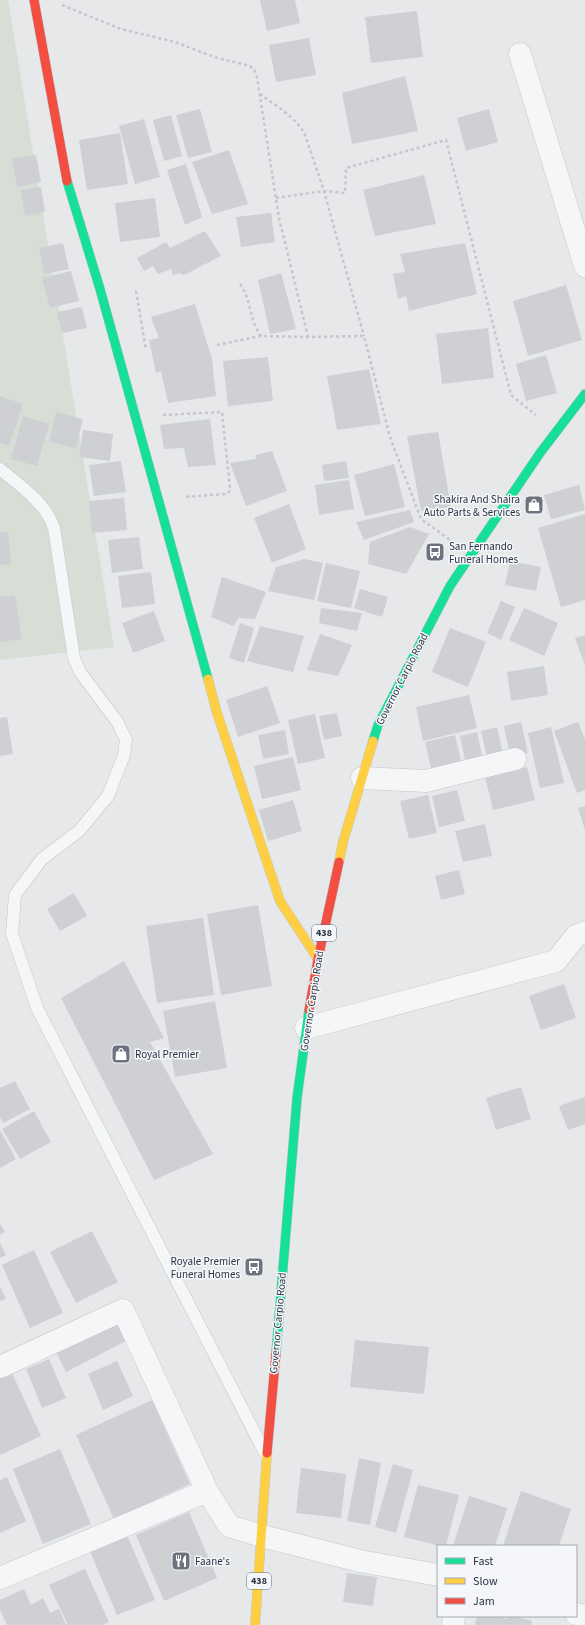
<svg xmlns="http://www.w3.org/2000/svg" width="585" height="1625" font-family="'Source Sans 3',sans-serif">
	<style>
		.green { fill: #d6ded6 }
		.building { fill: #ced0d3 }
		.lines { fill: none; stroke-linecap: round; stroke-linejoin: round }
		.lane-casing { stroke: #c4c6c8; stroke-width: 13 }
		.street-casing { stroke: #c4c6c8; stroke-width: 23 }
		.fast-casing { stroke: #c4c6c8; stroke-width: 10 }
		.slow-casing { stroke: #c4c6c8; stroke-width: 10 }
		.jam-casing { stroke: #c4c6c8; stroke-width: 10 }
		.path { stroke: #c5c6ca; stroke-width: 2.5; stroke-dasharray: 3 3; stroke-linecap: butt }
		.lane { stroke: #f5f6f7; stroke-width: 12 }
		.street { stroke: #f5f6f7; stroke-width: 22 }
		.fast { stroke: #16e098; stroke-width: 9 }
		.slow { stroke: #ffcf43; stroke-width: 9 }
		.jam { stroke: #f24e42; stroke-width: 9 }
		.labels { text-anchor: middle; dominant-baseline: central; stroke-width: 3; stroke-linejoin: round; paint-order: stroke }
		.shield { fill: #f4f6f9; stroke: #676e7b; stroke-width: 1 }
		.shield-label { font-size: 10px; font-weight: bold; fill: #2b3445 }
		.poi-label { font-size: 11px; fill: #2b3445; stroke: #f4f6f9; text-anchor: start }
		.street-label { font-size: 11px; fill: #2b3445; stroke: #f4f6f9 }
	</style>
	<rect width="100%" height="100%" fill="#e6e8ea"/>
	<!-- green -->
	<path class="green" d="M0,0H8L114,647L0,660Z"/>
	<!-- building -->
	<g class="building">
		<path d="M260,0H295L300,23L267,31Z"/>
		<path d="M417,11L423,57L371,63L365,17Z"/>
		<path d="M309,38L316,75L276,82L269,45Z"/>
		<path d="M405,76L418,131L352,144L342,93Z"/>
		<path d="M200,109L212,152L188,158L176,115Z"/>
		<path d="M489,109L498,142L466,151L457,118Z"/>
		<path d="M171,115L182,156L164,161L153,120Z"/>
		<path d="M144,119L160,177L135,184L119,126Z"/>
		<path d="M120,133L128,184L87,190L79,140Z"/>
		<path d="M229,150L248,204L212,214L192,162Z"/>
		<path d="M36,155L41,182L17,187L12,159Z"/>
		<path d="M186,164L202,217L185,225L167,170Z"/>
		<path d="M424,175L436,224L375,236L363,190Z"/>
		<path d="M41,187L45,212L25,216L21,190Z"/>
		<path d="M155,198L160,237L120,242L115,203Z"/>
		<path d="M271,213L275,242L241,247L236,217Z"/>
		<path d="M205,231L221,256L184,275L179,273L173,275L171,269L158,274L153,266L144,271L137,258L166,242L170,248Z"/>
		<path d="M63,243L69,269L44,274L39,248Z"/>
		<path d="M465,243L477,294L409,311L406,296L398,299L393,274L405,272L400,254Z"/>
		<path d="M71,271L79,301L50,308L42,278Z"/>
		<path d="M281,273L296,329L270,334L258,280Z"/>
		<path d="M566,285L582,340L528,356L513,301Z"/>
		<path d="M195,304L212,359L216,396L168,403L161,371L156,373L149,340L159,338L151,317Z"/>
		<path d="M82,307L87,328L62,333L57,312Z"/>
		<path d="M488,328L494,378L442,384L436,334Z"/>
		<path d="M546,355L557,393L526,401L516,364Z"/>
		<path d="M268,357L273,401L228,406L223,361Z"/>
		<path d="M369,369L381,424L337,430L327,376Z"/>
		<path d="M0,396L23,404L9,446L0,443Z"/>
		<path d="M56,412L83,419L76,448L49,442Z"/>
		<path d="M23,416L49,424L37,466L11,459Z"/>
		<path d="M210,419L216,465L188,467L184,448L164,449L160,425Z"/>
		<path d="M83,430L113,434L110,461L79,457Z"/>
		<path d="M438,432L451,507L421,511L407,436Z"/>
		<path d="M272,451L287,491L246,506L230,463L256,459L255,455Z"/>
		<path d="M121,461L126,492L94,496L89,465Z"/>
		<path d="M346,461L349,478L324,481L322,465Z"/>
		<path d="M394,464L405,507L365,516L354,475Z"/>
		<path d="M349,480L354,509L319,515L315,485Z"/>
		<path d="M579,485L585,510L551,519L544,495Z"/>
		<path d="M124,498L127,530L92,533L89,501Z"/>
		<path d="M289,504L306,549L272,563L254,518Z"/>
		<path d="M410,510L414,522L364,540L356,522Z"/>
		<path d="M585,514V600L561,607L538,528Z"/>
		<path d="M410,527L429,534L406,574L368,564L370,542Z"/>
		<path d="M0,532H8L11,564L0,565Z"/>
		<path d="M139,537L143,569L112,573L108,540Z"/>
		<path d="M304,559L323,563L314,600L268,591L276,567Z"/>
		<path d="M510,561L541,567L536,591L505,585Z"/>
		<path d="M326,563L360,571L351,608L317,601Z"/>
		<path d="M151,572L155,604L122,608L118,576Z"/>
		<path d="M222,577L266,592L255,619L239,618L233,626L211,617Z"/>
		<path d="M360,589L388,597L382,617L354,608Z"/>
		<path d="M15,595L22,639L0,642V597Z"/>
		<path d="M501,601L515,607L501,640L487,633Z"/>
		<path d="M321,608L362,613L357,631L319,623Z"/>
		<path d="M524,608L558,623L544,656L509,640Z"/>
		<path d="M154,611L165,641L133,653L122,623Z"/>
		<path d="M240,623L254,628L244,663L229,658Z"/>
		<path d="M260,626L304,636L293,672L247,661Z"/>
		<path d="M450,628L486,642L468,687L432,672Z"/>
		<path d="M320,634L352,645L338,676L307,670Z"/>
		<path d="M585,635V665L575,638Z"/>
		<path d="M544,666L548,695L511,701L507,672Z"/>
		<path d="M267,686L280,723L238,737L226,700Z"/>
		<path d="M469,695L477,728L423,741L416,707Z"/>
		<path d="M337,713L342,736L324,740L319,716Z"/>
		<path d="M315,714L325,758L298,764L288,720Z"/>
		<path d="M7,717L13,754L0,756V718Z"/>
		<path d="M521,722L528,753L510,756L504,726Z"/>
		<path d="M578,722L585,739V790L577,793L554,731Z"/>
		<path d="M497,727L504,758L488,762L481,731Z"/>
		<path d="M551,727L564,783L540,788L528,733Z"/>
		<path d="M285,730L289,754L263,759L258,735Z"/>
		<path d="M477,732L484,765L467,769L460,736Z"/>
		<path d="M455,735L463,769L433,776L425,742Z"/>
		<path d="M293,757L301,790L262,799L254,766Z"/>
		<path d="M527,767L535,800L493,810L485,776Z"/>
		<path d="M457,790L465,821L439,827L432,796Z"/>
		<path d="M428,795L437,833L409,839L400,801Z"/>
		<path d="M293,800L302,831L268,841L259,810Z"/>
		<path d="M585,806V830L578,808Z"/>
		<path d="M485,824L492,856L463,862L455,831Z"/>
		<path d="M459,870L465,894L441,900L435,876Z"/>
		<path d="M74,893L87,916L60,931L47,909Z"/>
		<path d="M258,905L272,986L221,995L207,914Z"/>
		<path d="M203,918L214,995L157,1003L146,926Z"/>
		<path d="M124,961L164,1038L150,1042L213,1154L154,1180L61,998Z"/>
		<path d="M564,984L576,1018L541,1030L529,996Z"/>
		<path d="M215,1001L227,1068L175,1077L163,1011Z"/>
		<path d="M15,1081L30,1109L3,1123L0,1117V1088Z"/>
		<path d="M521,1087L531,1119L496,1130L486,1098Z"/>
		<path d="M585,1097V1124L568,1130L559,1106Z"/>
		<path d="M34,1111L51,1142L20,1159L2,1129Z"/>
		<path d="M0,1130L16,1159L0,1168Z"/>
		<path d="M0,1223L5,1232L0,1235Z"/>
		<path d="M92,1231L118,1282L76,1303L50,1252Z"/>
		<path d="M0,1243L6,1255L0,1258Z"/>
		<path d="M34,1250L63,1313L30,1328L2,1265Z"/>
		<path d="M0,1286L6,1299L0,1301Z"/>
		<path d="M113,1317L126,1341L66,1372L54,1348Z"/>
		<path d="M355,1340L429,1347L424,1394L350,1387Z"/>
		<path d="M49,1359L66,1398L42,1408L26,1369Z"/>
		<path d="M117,1361L133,1396L103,1410L88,1374Z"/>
		<path d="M12,1373L41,1436L0,1455V1378Z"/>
		<path d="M152,1400L190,1484L114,1519L76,1435Z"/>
		<path d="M60,1449L91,1524L43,1544L13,1469Z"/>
		<path d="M359,1458L381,1463L370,1525L347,1521Z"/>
		<path d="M393,1464L413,1470L396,1533L375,1527Z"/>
		<path d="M301,1468L346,1474L341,1518L296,1513Z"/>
		<path d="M7,1477L26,1521L0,1533V1480Z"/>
		<path d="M418,1485L459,1495L446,1546H440L404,1537Z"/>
		<path d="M521,1491L571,1509L559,1546H503Z"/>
		<path d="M469,1496L507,1508L495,1546H453Z"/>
		<path d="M189,1512L217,1578L164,1601L136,1535Z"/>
		<path d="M126,1533L155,1600L117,1615L89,1549Z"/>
		<path d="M85,1569L109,1622L102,1625H68L49,1585Z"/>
		<path d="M347,1573L377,1577L373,1606L343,1602Z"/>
		<path d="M24,1589L31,1605L43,1598L50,1613L59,1609L66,1625H7L0,1610V1600Z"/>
		<path d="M477,1616H496L507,1619L508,1616H514L532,1621L531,1625H475Z"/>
	</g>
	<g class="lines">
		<!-- lane casing -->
		<g class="lane-casing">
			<path id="lane" d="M0,469C19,485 46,503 54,528L74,658L80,672L118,723L126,740L124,755L108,796L79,831L42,859L15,895L12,934L37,1008L265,1453"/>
		</g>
		<!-- street casing -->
		<g class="street-casing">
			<g id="street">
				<path d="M520,54L585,266"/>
				<path d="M362,778L426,781L515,759"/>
				<path d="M306,1028L556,961L576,936L585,932"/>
				<path d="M0,1367L123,1310L207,1491L229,1526L262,1536L360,1561L438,1575"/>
				<path d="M0,1578L207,1491"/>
				<path d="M576,1614L585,1616"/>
				<path d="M453,1625L454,1616"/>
			</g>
		</g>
		<!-- fast casing -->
		<g class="fast-casing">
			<g id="fast">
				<path d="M67,181L100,289L208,679"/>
				<path d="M373,741L378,725L450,586L540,453L585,394"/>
				<path d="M276,1353L297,1098L309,1010"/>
			</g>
		</g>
		<!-- slow casing -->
		<g class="slow-casing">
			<g id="slow">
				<path d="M208,679L217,713L280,901L318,959"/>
				<path d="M339,862L343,842L373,741"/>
				<path d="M255,1625L267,1453"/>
			</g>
		</g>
		<!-- jam casing -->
		<g class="jam-casing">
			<g id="jam">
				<path d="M34,0L67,181"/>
				<path d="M309,1010L318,959L339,862"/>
				<path d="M267,1453L276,1353"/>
			</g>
		</g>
		<!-- path -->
		<g class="path">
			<path d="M62,5L121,29L175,42L214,57L250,66L255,71L257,77L279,218L308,337"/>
			<path d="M260,94C276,106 296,117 305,135L324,191L364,336"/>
			<path d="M276,198L324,191L345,193L346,168L446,140L511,395L536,415"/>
			<path d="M240,284C252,300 249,321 261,336"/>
			<path d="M136,291L146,350"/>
			<path d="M217,345L261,336L308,337L364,336L390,437L421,519L450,540"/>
			<path d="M163,415L222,412L230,488L229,492L225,494L184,497"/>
		</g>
		<!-- lane -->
		<use href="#lane" class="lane"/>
		<!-- street -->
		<use href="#street" class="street"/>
		<!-- fast -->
		<use href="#fast" class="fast"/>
		<!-- slow -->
		<use href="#slow" class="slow"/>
		<!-- jam -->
		<use href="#jam" class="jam"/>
	</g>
	<!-- icons -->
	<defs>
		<g id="shop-square" transform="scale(1)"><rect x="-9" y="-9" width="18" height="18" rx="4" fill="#6c737f" stroke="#f4f6f9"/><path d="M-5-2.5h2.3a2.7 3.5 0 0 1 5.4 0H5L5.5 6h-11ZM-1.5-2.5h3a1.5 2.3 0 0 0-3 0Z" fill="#fff"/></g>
		<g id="bus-square" transform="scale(1)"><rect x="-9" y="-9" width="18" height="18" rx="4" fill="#6c737f" stroke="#f4f6f9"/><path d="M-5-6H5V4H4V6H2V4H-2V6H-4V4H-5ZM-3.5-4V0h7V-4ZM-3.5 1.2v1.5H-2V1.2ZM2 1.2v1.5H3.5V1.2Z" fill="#fff"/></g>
		<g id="restaurant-square" transform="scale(1)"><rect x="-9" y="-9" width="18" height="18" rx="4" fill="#6c737f" stroke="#f4f6f9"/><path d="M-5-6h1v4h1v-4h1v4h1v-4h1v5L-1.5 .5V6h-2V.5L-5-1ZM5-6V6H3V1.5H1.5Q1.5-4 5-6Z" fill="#fff"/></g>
	</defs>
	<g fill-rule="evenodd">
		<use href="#shop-square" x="534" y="505"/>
		<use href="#bus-square" x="435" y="552"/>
		<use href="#shop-square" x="121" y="1054"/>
		<use href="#bus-square" x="254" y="1267"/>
		<use href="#restaurant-square" x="181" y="1561"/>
	</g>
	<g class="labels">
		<!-- shield labels -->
		<g class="shield">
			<rect x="312" y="925" width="24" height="16" rx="3"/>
			<rect x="247" y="1573" width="24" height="16" rx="3"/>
		</g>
		<g class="shield-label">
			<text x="324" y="933">438</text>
			<text x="259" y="1581">438</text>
		</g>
		<!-- poi labels -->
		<g class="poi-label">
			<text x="520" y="499" text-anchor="end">Shakira And Shaira<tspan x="520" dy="13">Auto Parts &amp; Services</tspan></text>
			<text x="449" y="546">San Fernando<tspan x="449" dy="13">Funeral Homes</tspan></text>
			<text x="135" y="1054">Royal Premier</text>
			<text x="240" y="1261" text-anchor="end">Royale Premier<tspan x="240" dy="13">Funeral Homes</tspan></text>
			<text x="195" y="1561">Faane's</text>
		</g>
		<!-- street labels -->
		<g class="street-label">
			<text transform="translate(402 679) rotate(-63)">Governor Carpio Road</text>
			<text transform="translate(312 1001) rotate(-81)">Governor Carpio Road</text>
			<text transform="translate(278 1323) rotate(-85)">Governor Carpio Road</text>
		</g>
	</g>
	<!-- legend -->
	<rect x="437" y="1545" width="140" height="72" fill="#f4f6f9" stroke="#a4a8b1"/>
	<rect x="445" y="1558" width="20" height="6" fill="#16e098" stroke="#a4a8b1"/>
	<text x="473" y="1565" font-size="12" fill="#2b3445">Fast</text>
	<rect x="445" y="1578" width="20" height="6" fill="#ffcf43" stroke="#a4a8b1"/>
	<text x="473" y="1585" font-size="12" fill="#2b3445">Slow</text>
	<rect x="445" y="1598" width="20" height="6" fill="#f24e42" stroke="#a4a8b1"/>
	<text x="473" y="1605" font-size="12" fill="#2b3445">Jam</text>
</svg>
